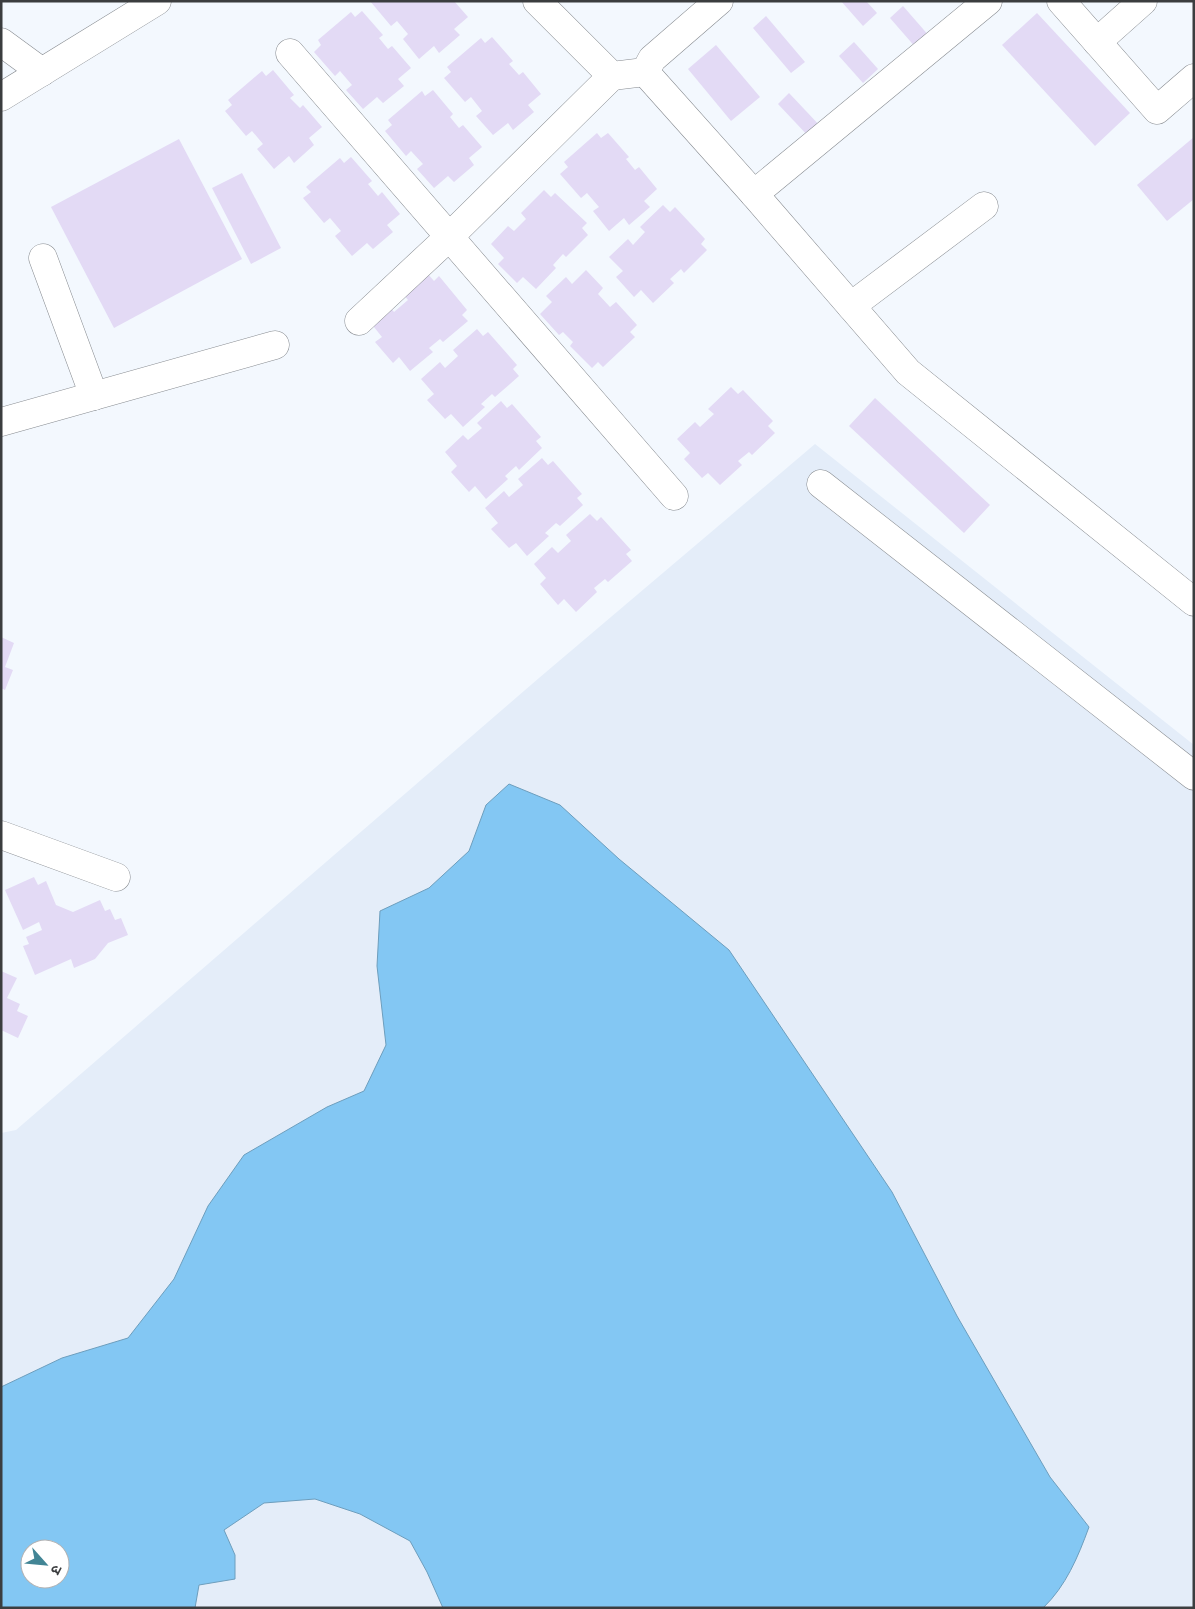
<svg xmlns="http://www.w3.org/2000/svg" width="1195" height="1609" font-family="Overpass,'Noto Sans Devanagari',sans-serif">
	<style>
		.built { fill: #e4edf9; fill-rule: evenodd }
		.water { fill: #83c7f3; stroke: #6d9ebd; fill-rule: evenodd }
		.building { fill: #e3daf5 }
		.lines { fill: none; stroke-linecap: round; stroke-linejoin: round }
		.minor-casing { stroke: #878b90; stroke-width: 29 }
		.minor { stroke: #fff; stroke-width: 28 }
	</style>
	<rect width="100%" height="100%" fill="#f3f8fe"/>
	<!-- built -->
	<path class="built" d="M815,444L1194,745V1608H1V1133L16,1130L539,678ZM30,1549H60V1579H30Z"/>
	<!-- water -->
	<path class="water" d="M509,784L560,805L619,859L729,950L892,1192L957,1316L1050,1477L1089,1527C1078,1557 1066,1586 1043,1608H443L427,1572L410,1541L360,1514L315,1499L264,1503L224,1530L235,1555V1579L199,1585L195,1608H1V1387L62,1358L128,1338L174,1279L208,1206L244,1155L327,1107L364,1091L386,1045L377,966L380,911L429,888L469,851L486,805ZM30,1549H60V1579H30Z"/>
	<!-- building -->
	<g class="building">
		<path d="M370,1H454L468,17L454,29L460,35L439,53L434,46L419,59L403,39L408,34L397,21L391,26Z"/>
		<path d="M841,1H866L877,13L863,26Z"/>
		<path d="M903,6L930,37L917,49L890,18Z"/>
		<path d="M362,11L383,35L379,38L388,49L392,46L411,68L398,79L404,86L383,103L377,97L363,109L346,90L352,85L340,71L335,76L314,52L321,45L318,40L351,12L355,17Z"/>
		<path d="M1037,13L1130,113L1095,146L1002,45Z"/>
		<path d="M766,16L805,62L791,73L753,28Z"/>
		<path d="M492,37L513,61L509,64L519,75L523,72L541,94L528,105L534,112L513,130L508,123L493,135L476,116L482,111L471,97L465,102L444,78L451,72L447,67L481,38L485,43Z"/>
		<path d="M854,42L878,69L863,83L839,56Z"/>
		<path d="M716,45L760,97L731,121L688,69Z"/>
		<path d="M273,70L294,95L290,98L300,108L303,105L322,127L309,138L314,145L294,163L289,156L274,169L257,149L263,144L252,131L246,136L225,111L232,105L228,100L262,71L266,76Z"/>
		<path d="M433,90L453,114L450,117L459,128L463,125L482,147L469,158L474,165L454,182L448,176L434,188L417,169L423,164L411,151L406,156L385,131L392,125L388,120L422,91L425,96Z"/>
		<path d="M789,93L822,128L811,139L778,104Z"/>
		<path d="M597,133L601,138L608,133L629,157L626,159L635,170L639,167L657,189L644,201L650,207L629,225L624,218L609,231L593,211L599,207L587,193L581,198L560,174L568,167L564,162Z"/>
		<path d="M1194,137V199L1167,221L1137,185Z"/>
		<path d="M179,139L242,259L114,328L51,207Z"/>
		<path d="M351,157L372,181L368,184L378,196L382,192L400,214L387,225L393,232L373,249L367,243L352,256L335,236L341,231L330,218L324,223L303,198L311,192L306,187L340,158L344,163Z"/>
		<path d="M242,173L281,248L251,264L212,188Z"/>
		<path d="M544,190L551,197L555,193L587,223L582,228L588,235L566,257L563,254L553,265L556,268L536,289L523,277L517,283L498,264L504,258L491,244L508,226L514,231L526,219L521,213Z"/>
		<path d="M663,205L670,212L675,207L705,239L701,244L707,250L684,273L681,269L670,279L674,283L653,303L641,290L634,297L616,277L623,271L609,257L628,239L633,245L645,232L640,227Z"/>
		<path d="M586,270L603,288L598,294L610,307L616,302L637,325L630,332L635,337L603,367L598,362L592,368L570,346L573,342L563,332L559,335L540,314L552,302L546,296L566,277L572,284Z"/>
		<path d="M427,273L434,281L439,276L467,310L462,315L468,321L443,342L440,339L429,348L433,352L410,371L399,357L393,363L375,342L382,337L370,322L389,306L394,312L408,300L403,294Z"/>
		<path d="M477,329L483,336L488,332L517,365L513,369L519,376L495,397L492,394L481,404L485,407L463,427L451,414L445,419L427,400L434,394L421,379L440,362L445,368L458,356L453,350Z"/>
		<path d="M731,387L738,394L743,390L773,421L768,426L775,433L752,455L749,452L738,461L742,465L720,485L708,473L702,478L684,459L690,453L677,439L695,422L700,427L714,414L708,409Z"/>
		<path d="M875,398L990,505L964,533L849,426Z"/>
		<path d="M501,401L507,408L512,404L541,437L536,441L542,448L519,470L516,466L505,476L508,479L486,499L475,486L469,492L451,472L457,466L445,452L463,435L468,440L482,428L477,423Z"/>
		<path d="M542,458L548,465L553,461L582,494L577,498L583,505L560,526L556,523L545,533L549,536L527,556L516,543L509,548L491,529L498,523L485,508L504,491L509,497L523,485L518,479Z"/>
		<path d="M590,514L597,521L601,517L631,550L626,554L632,561L608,582L605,579L594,588L597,592L576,612L564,599L558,605L540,584L546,578L534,564L552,547L558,553L571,541L566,535Z"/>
		<path d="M1,637L14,643L5,667L13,670L5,690L1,688Z"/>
		<path d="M34,877L38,885L46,881L56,905L73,912L100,900L105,911L110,909L115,920L121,918L128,935L108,943L95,959L74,968L71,959L35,975L23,946L29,944L26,937L42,930L39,922L23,930L5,890Z"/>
		<path d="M1,971L17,978L7,998L20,1004L17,1011L28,1016L18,1038L1,1030Z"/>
	</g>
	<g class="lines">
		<!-- minor casing -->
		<g class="minor-casing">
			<g id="minor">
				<path d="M537,1L612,76L645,72L652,59L719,1"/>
				<path d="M1061,1L1157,110L1194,78"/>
				<path d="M1,42L42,72"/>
				<path d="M1097,42L1143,1"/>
				<path d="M290,53L674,496"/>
				<path d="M645,72L754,194L908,372L1194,602"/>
				<path d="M1,97L157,1"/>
				<path d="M754,194L988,1"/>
				<path d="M43,258L94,396"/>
				<path d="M851,306L984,206"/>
				<path d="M359,321L449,237L612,76"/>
				<path d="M1,422L275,345"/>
				<path d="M821,484L1194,776"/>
				<path d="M1,835L116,877"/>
			</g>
		</g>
		<!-- minor -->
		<use href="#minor" class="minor"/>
	</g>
	<!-- border -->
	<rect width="1195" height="1609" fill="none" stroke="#3b3d3f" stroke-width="5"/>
	<!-- north arrow -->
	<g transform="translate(45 1564) rotate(117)"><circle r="24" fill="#ffffff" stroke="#b1b1b2"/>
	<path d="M0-4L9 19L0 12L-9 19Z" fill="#428595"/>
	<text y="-8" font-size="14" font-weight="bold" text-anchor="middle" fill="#3b3d3f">उ</text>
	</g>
</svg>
